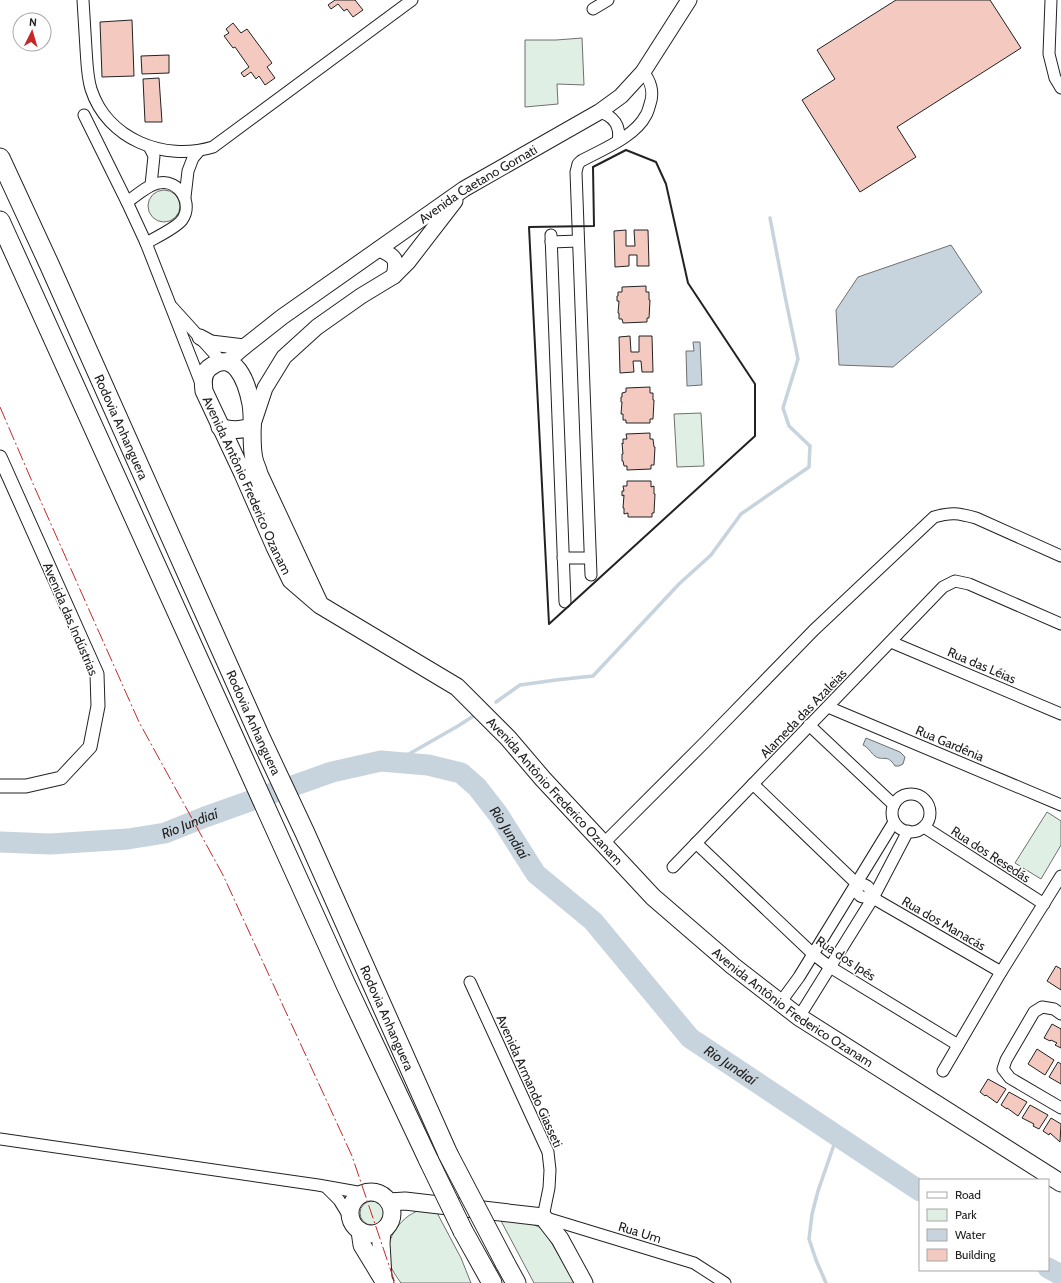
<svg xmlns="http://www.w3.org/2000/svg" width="1061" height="1283" font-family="Cabin,sans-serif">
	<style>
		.green { fill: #e0efe3; stroke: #6f6f6f }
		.water { fill: #c7d3dd; stroke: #6f6f6f }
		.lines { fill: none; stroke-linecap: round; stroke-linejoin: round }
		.stream { stroke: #c7d3dd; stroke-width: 3.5 }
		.river { stroke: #c7d3dd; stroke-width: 21 }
		.building { fill: #f3c9c0; stroke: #222 }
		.minor-casing { stroke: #222; stroke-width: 13 }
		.tertiary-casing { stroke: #222; stroke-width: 15 }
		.secondary-casing { stroke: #222; stroke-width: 17 }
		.primary-casing { stroke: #222; stroke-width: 19 }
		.motorway-casing { stroke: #222; stroke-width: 21 }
		.minor { stroke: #fff; stroke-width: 11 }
		.tertiary { stroke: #fff; stroke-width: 13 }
		.secondary { stroke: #fff; stroke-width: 15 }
		.primary { stroke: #fff; stroke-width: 17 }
		.motorway { stroke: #fff; stroke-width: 19 }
		.motorway-bridge-casing { stroke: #222; stroke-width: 21; stroke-linecap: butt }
		.motorway-bridge { stroke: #fff; stroke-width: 19 }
		.wall { stroke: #222; stroke-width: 2 }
		.power { stroke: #c62828; stroke-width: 1; stroke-dasharray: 14 3 2 3; stroke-linecap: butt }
		.labels { text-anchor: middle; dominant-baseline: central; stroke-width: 3; stroke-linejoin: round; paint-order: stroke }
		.street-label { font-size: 13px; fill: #222; stroke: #fff }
		.water-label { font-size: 14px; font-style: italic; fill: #222; stroke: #fff }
	</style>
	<rect width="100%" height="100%" fill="#fff"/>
	<!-- green -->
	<g class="green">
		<path d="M582,38L584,85L557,84L558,104L525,107V40H556Z"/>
		<circle cx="164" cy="206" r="16"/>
		<path d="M701,413L704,466L677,467L674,414Z"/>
		<path d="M1047,812L1061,821V845L1041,879L1015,863Z"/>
		<circle cx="372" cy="1213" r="12"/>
		<path d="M435,1209L461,1258L471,1283H401C397,1277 392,1271 390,1264C382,1243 399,1217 420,1210C424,1209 430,1209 435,1209Z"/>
		<path d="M500,1219C516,1221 531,1221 544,1230L575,1283H534Z"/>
	</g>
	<!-- water -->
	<g class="water">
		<path d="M951,245L982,292L893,367L839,365L836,310L858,277Z"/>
		<path d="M693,342H700L702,385L687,386L686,351H694Z"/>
		<path d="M866,738L900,752L905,757L903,764L899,766H895C887,753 883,762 875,756C870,752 869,748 863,745Z"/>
	</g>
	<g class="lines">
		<!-- stream -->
		<g class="stream">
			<path d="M496,702L520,685L556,680L593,676L679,584L711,555L741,514L809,467L810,446L789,426L783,408L798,359L785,296L770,218"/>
			<path d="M381,761L409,754L458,726L478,713"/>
			<path d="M826,1283L816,1260L809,1239L812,1214L818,1191L837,1136"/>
		</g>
		<!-- river -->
		<g class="river">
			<path id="s1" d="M0,842L50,844L128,839L165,833L205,817L332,772L381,761L428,765L461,773L477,787L498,814L536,874L593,921L690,1038L920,1191"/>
			<path d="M1048,1268L1061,1275"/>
		</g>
	</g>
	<!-- building -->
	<g class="building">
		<path d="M335,0H355L363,10L353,17L347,9L344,11L338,4L331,9L328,5Z"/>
		<path d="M896,0H990L1021,48L897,127L916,157L860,192L802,100L835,79L817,50Z"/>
		<path d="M132,20L134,76L102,77L100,22Z"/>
		<path d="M233,23L241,33L247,29L272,63L267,67L275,78L265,85L259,76L256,79L251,72L244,77L241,73L249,67L235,47L233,48L224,36L229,33L226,29Z"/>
		<path d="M169,55V73L142,74L141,56Z"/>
		<path d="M159,78L162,122H145L143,79Z"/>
		<path d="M626,230V246H635L634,230H648L649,266H637V255H629V266L615,267L614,231Z"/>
		<path d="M646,286V292H649V300H650L649,318H647V322L623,323L622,319H619V313H618L619,301H617V296H618V292H622V287Z"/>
		<path d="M630,336L631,352H639V336H652L653,372H642L641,361H633L634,372L620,373L619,337Z"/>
		<path d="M650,387V393H653V400H654L653,419H650V423H626V420H623V414H621L622,402H621V397H622V393L626,392V388Z"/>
		<path d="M650,433V439H653L654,447H655L654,465H651V469L627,470V466H624L623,461H622V454H623L622,443L623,444V439H627L626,434Z"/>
		<path d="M627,481H651V487L654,486V494H655L654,513H652V517H628V513L624,514V508H623L624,495L622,496V491H624L623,486H627Z"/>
		<path d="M1056,966L1061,969V990L1047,981Z"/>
		<path d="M1052,1024L1061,1029V1048L1055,1045L1057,1043L1051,1040L1050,1041L1044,1038Z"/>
		<path d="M1037,1049L1054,1060L1045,1075L1028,1064Z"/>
		<path d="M1058,1062L1061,1064V1084L1049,1077Z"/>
		<path d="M988,1079L1006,1089L997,1103L986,1095L985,1096L980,1092Z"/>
		<path d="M1009,1092L1027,1102L1018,1116L1007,1108V1109L1001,1105Z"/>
		<path d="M1030,1105L1048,1115L1039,1129L1033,1126L1034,1124L1022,1118Z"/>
		<path d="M1051,1118L1061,1124L1060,1142L1050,1133L1049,1135L1043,1131Z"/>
	</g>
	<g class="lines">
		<!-- minor casing -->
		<g class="minor-casing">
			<g id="minor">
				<path d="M83,0C84,16 85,33 86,49C87,62 87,76 91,89C107,139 164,162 213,147L412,0"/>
				<path d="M1051,0L1049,54L1055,78L1061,88"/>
				<path d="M593,9L608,0"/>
				<path d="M599,112C614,116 621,126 618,141"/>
				<path d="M84,115L127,202L146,243L202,386"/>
				<path d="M150,148L154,156L151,185"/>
				<path d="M185,197L188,171L193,158L199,151"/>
				<path d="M127,202C136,196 149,184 159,183C179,179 194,204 182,220C176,228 155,238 146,243"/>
				<path d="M551,235L565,602"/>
				<path d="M551,242L578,241"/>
				<path d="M172,307L221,361"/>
				<path d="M563,558H590"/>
				<path d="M591,575L576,172L578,164L581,161C601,150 635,137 646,115C648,112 649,107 650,104C654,93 651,81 643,72"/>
				<path d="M891,642L1061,714"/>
				<path d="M828,707L1061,805"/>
				<path d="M809,725L894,805"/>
				<path d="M753,784L857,884C868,883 870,888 873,898"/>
				<circle cx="911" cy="813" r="19"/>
				<path d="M924,827L1044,904"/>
				<path d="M696,843L813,954L830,967L958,1045"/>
				<path d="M603,844L705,742L814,630L934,517C951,512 958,513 976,518L1061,556"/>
				<path d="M673,867L943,587L955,581L969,584L1061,624"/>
				<path d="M857,884C856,897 861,898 873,898L1001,972"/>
				<path d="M470,982L548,1152L550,1170L549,1188L543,1217L694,1263L725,1283"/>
				<path d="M780,1003L799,977L894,822"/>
				<path d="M1061,1014L1054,1009L1042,1007L1034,1012L1006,1060L1003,1069L1010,1078L1061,1108"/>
				<path d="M799,1017L873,898L908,831"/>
				<path d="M943,1071L1001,972L1061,876"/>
				<path d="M0,1139L318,1185L363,1193"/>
				<path d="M326,1187L339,1200L350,1218"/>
			</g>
		</g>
		<!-- tertiary casing -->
		<g class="tertiary-casing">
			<path id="tertiary" d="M0,457L97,674L98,706L90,747L61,778L26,786H0"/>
		</g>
		<!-- secondary casing -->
		<g class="secondary-casing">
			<g id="secondary">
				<path d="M379,249C395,256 398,259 394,276"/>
				<path d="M200,337L211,343L244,347"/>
				<path id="s2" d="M227,362L244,347L282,317L464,189L599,112L621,96L643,72L689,0"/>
				<path d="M253,424L265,388L284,357L317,327L361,296L394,276L408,262L455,201"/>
			</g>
		</g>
		<!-- primary casing -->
		<g class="primary-casing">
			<g id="primary">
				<path d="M220,427C233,431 239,430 252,427"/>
				<path id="s3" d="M320,605L259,474C258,469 255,464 254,459C250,441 254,422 251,404C247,383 235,347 209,368C202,374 203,383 204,391L243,474L275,547L291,580L320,605L457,687L508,738L543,779L653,897L733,966L799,1017L1061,1183"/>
				<circle cx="371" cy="1213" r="21"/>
				<path d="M389,1202L405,1201L543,1217L560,1239L584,1283"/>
				<path d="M360,1231L362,1245L385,1283"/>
				<path d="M382,1232L381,1243L383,1277"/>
			</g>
		</g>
		<!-- motorway casing -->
		<g class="motorway-casing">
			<g id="motorway">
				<path id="s4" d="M0,158L49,264L260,737L305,833L448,1154"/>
				<path d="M0,221L346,985L429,1161"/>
				<path d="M463,1231L492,1283"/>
				<path d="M505,1263L516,1283"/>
			</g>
		</g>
		<!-- minor -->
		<use href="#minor" class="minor"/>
		<!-- tertiary -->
		<use href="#tertiary" class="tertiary"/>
		<!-- secondary -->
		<use href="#secondary" class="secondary"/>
		<!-- primary -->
		<use href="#primary" class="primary"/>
		<!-- motorway -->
		<use href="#motorway" class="motorway"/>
		<!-- motorway-bridge casing -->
		<g class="motorway-bridge-casing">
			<g id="motorway-bridge">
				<path d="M448,1154L505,1263"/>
				<path d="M429,1161L463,1231"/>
			</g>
		</g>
		<!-- motorway-bridge -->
		<use href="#motorway-bridge" class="motorway-bridge"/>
		<!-- wall -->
		<path class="wall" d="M626,150L656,162L666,184L688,283L755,384V436L549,624L529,227L594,226L593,167Z"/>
		<!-- power -->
		<path class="power" d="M0,407L34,486L139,722L223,875L352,1156L395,1283"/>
	</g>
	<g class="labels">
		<!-- street labels -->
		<g class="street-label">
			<text stroke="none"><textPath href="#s2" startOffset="308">Avenida Caetano Gornati</textPath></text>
			<text stroke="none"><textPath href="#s4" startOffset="295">Rodovia Anhanguera</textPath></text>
			<text stroke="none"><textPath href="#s3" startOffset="414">Avenida Antônio Frederico Ozanam</textPath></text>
			<text transform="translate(71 619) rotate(67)">Avenida das Indústrias</text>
			<text transform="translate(982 665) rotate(23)">Rua das Léias</text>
			<text transform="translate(803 713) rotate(-46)">Alameda das Azaleias</text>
			<text stroke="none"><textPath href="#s4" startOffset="619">Rodovia Anhanguera</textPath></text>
			<text transform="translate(950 743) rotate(23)">Rua Gardênia</text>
			<text stroke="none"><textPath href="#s3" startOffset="859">Avenida Antônio Frederico Ozanam</textPath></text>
			<text transform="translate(991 854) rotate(33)">Rua dos Resedás</text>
			<text transform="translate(944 923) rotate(30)">Rua dos Manacás</text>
			<text transform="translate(846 958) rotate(34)">Rua dos Ipês</text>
			<text stroke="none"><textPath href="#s3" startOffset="1182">Avenida Antônio Frederico Ozanam</textPath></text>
			<text stroke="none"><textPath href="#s4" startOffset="943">Rodovia Anhanguera</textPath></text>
			<text transform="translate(530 1081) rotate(66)">Avenida Armando Giasseti</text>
			<text transform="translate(640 1232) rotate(17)">Rua Um</text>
		</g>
		<!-- water labels -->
		<g class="water-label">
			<text stroke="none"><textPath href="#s1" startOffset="192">Rio Jundiaí</textPath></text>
			<text stroke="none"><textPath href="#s1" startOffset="552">Rio Jundiaí</textPath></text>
			<text stroke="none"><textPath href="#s1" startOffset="876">Rio Jundiaí</textPath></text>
		</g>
	</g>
	<!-- legend -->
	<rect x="919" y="1179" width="130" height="92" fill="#ffffff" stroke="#a7a7a7"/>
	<rect x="927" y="1192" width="20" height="6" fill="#ffffff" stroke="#a7a7a7"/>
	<text x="955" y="1199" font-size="12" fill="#222222">Road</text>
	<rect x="927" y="1209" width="20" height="12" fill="#e0efe3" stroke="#a7a7a7"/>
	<text x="955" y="1219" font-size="12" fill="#222222">Park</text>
	<rect x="927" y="1229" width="20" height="12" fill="#c7d3dd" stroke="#a7a7a7"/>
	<text x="955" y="1239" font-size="12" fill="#222222">Water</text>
	<rect x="927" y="1249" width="20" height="12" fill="#f3c9c0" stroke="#a7a7a7"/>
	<text x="955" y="1259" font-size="12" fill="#222222">Building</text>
	<!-- north arrow -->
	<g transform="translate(32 32) rotate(5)"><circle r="19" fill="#ffffff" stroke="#a7a7a7"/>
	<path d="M0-3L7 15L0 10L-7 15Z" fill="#c62828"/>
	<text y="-6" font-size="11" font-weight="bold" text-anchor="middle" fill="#222222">N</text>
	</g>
</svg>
